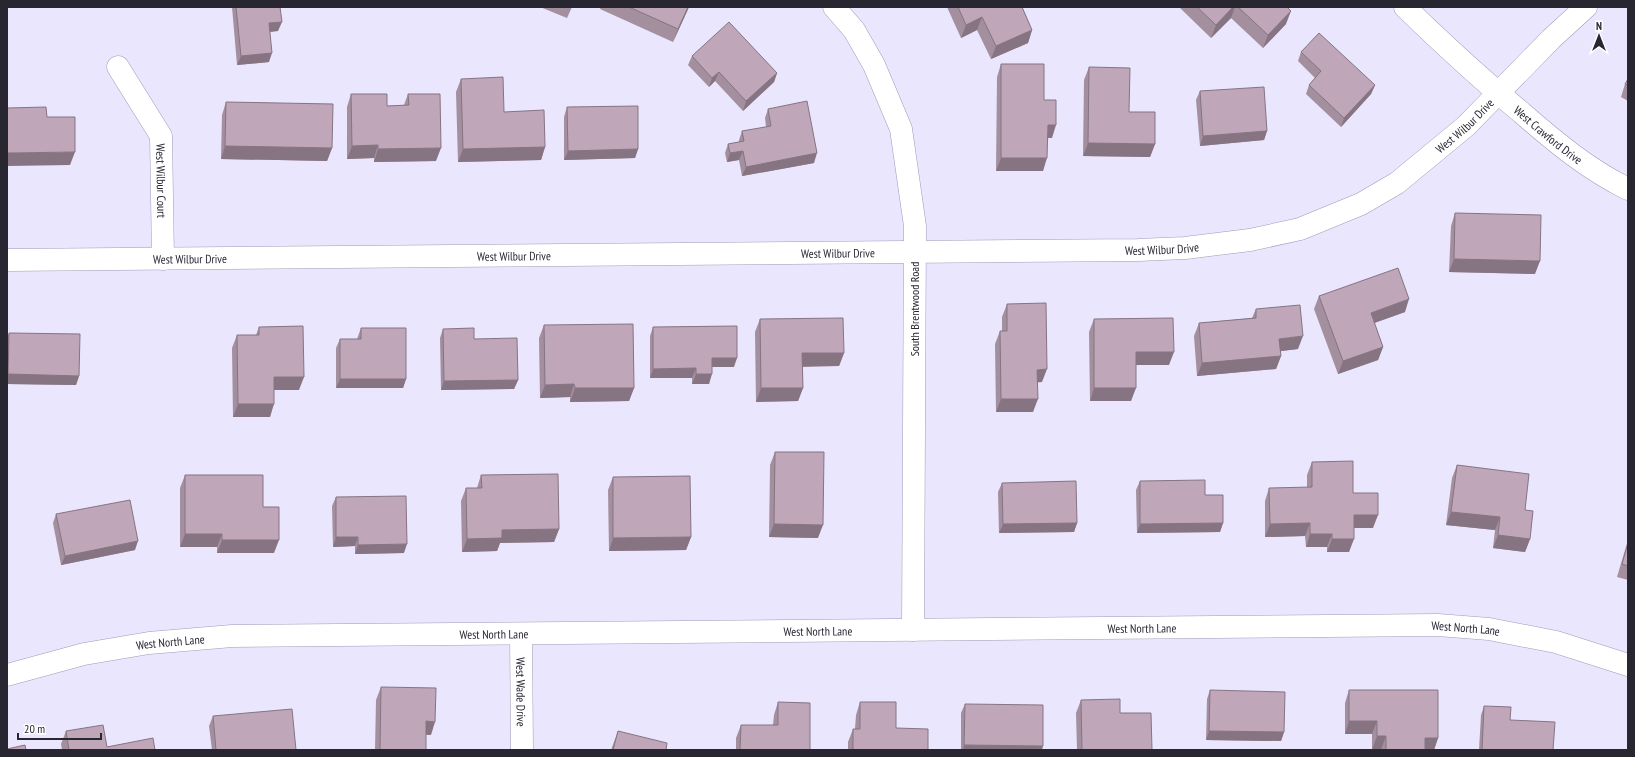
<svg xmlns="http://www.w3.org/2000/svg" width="1635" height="757" font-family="'PT Sans Narrow',sans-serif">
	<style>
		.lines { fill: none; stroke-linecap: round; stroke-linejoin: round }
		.minor-casing { stroke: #a09bb7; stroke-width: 23 }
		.minor { stroke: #fff; stroke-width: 22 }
		.wall { fill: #a48f9f }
		.shaded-wall { fill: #867482 }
		.building { fill: #bfa6b9; stroke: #867482 }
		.labels { text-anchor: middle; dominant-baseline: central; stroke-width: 3; stroke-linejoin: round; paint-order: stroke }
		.street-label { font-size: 12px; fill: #282631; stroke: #fff }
	</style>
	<rect width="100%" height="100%" fill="#e9e6fe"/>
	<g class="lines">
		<!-- minor casing -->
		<g class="minor-casing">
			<g id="minor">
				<path d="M834,7L854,30L874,65L901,129L915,226L913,630"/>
				<path id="s1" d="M1405,7C1443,44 1481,79 1522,113C1555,142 1589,170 1628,189"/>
				<path id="s2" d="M118,67L161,136L163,259"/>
				<path id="s3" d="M7,260L1138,250L1185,248L1250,240L1300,229L1361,204L1397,183L1466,126L1551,39L1586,7"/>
				<path id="s4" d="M521,634L522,750"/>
				<path id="s5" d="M7,675L84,654L149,643L232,636L1438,625L1489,629L1556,642L1628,665"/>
			</g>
		</g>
		<!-- minor -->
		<use href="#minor" class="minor"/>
	</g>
	<!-- wall -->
	<g class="wall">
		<path d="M232,7H280L278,31L270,32L269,62L237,65Z"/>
		<path d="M540,7H572L567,18Z"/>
		<path d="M601,7H689L673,42L600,9Z"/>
		<path d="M947,7H1022L1032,30L1028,43L991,59L977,30L961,38Z"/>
		<path d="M1180,7H1287L1286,24L1263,48L1231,18L1211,38L1180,8Z"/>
		<path d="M1301,52L1375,85L1371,94L1341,127L1306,94L1309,85L1315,78L1298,61Z"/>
		<path d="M692,56L777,73L774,82L743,111L715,81L709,87L688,65Z"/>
		<path d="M1001,64L1044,100L1052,138H1048L1043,171H996L997,77Z"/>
		<path d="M1089,67L1129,112L1155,144L1150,157L1083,156L1084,80Z"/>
		<path d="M461,79L504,112L545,147L541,160L458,162L456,92Z"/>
		<path d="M1628,79V101L1621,97L1625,84Z"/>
		<path d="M1200,91L1267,131L1264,140L1200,146L1196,100Z"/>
		<path d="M351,94L387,106L404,105L408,94L436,161L374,162V158L347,159V107Z"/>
		<path d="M226,102L332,148L327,161L221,159L222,115Z"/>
		<path d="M567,107L638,149L635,158L564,160V117Z"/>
		<path d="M768,109L814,163L742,176L739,160L727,162L725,153L728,144L739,142V140L742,131L766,127L765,118Z"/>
		<path d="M1455,213L1535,274L1449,272L1451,226Z"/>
		<path d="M1319,296L1405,312L1374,323L1383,347L1378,360L1338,374L1314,309Z"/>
		<path d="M1007,304L1042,382H1037L1033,412H996L995,344L1000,331H1002V317Z"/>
		<path d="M1256,309L1298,349L1280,351L1281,356L1276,369L1197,376L1194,336L1199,323L1252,318Z"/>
		<path d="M760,319L844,353L839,366H802L803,388L798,401L756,402L755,332Z"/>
		<path d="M1094,319L1169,365H1136L1131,401H1090L1089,332Z"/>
		<path d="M544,325L634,388L629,401L570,402V397L540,398L539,338Z"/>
		<path d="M259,327L299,390H274L270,417H233L232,348L237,335H256Z"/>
		<path d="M653,327L734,367H712L709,384H692V378H650V336Z"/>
		<path d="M361,328L406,379L403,388H336V348L340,339H357Z"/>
		<path d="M443,329L474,339L518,380L514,389L441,390L440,338Z"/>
		<path d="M9,333L79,376L76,385L7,384V338Z"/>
		<path d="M775,452L818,538L769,537L770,465Z"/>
		<path d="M1312,462L1353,493L1373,528H1354L1349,552H1327V547H1306L1305,536L1265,537V501L1269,488H1307V475Z"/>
		<path d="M1457,465L1530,539L1525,552L1493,548L1495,530L1446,525L1452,478Z"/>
		<path d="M185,475L263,507L274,553H217V547H180V488Z"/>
		<path d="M481,475L559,529L554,542L500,543L497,551L462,552L461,501L466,488H477Z"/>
		<path d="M613,477L691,537L686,550L609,551L608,490Z"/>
		<path d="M1140,481L1205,495L1223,523L1220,532L1137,533L1136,490Z"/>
		<path d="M1002,483L1077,523L1074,532L999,533L998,492Z"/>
		<path d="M336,497L404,553L355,554V546L333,547L332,506Z"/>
		<path d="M56,514L135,550L61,565L53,523Z"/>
		<path d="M1628,540V580L1617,577Z"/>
		<path d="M381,687L431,735H426V750H375L376,700Z"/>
		<path d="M1210,690L1284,732L1281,741L1206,740L1207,699Z"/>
		<path d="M1349,690L1438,738L1434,750H1372V734H1345V703Z"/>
		<path d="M1081,700L1120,713L1152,750H1077L1076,713Z"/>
		<path d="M778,702L810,750H736V738L741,725H773L774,715Z"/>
		<path d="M860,702L896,728L928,750H848V742L853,729H855L856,715Z"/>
		<path d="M965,704L1042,750H961V713Z"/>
		<path d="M1484,706L1510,720L1553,750H1479L1481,715Z"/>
		<path d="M213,716L296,750H212L209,726Z"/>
		<path d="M66,731L107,747L155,750H62L61,744Z"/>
		<path d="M618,731L666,750H611Z"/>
	</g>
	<!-- shaded-wall -->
	<g class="shaded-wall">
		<path d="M688,7H689L673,42L678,29Z"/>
		<path d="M1233,7H1235L1231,18L1211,38L1216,25Z"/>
		<path d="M1291,11L1286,24L1263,48L1268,35Z"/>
		<path d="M982,17L977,30L961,38L966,25Z"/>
		<path d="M282,22L278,31L266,32L269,23Z"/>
		<path d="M1032,30L1028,43L991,59L996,46Z"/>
		<path d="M272,53L269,62L237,65L241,56Z"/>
		<path d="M719,72L715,81L709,87L712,78Z"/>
		<path d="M777,73L774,82L743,111L746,101Z"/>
		<path d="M1375,85L1371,94L1341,127L1344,118Z"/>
		<path d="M1048,125H1056L1052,138H1043Z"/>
		<path d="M1267,131L1264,140L1200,146L1203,136Z"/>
		<path d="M1088,143L1155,144L1150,157L1083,156Z"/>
		<path d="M378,145L374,158L347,159L352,146Z"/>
		<path d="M225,146L332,148L327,161L221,159Z"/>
		<path d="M545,147L541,160L458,162L463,149Z"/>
		<path d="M441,148L436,161L374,162L378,149Z"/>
		<path d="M638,149L635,158L564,160L568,151Z"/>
		<path d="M743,151L739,160L727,162L730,153Z"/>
		<path d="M75,152L70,165L7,166V153Z"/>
		<path d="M817,153L814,163L742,176L746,167Z"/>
		<path d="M1001,158H1047L1043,171H996Z"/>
		<path d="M1454,259L1540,261L1535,274L1449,272Z"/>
		<path d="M1409,299L1405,312L1366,326L1371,313Z"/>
		<path d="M1303,336L1298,349L1274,352L1279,339Z"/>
		<path d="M1383,347L1378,360L1338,374L1343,361Z"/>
		<path d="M1136,352H1174L1169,365H1131Z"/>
		<path d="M802,353H844L839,366L798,367Z"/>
		<path d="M1281,356L1276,369L1197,376L1202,363Z"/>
		<path d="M712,358H737L734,367H709Z"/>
		<path d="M696,368L692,378H650L653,369Z"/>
		<path d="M1047,369L1042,382L1032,383L1037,370Z"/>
		<path d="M8,374L79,376L76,385L7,384V377Z"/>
		<path d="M696,374H712L709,384H692Z"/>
		<path d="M274,377H304L299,390H269Z"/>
		<path d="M340,379H406L403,388H336Z"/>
		<path d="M518,380L514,389L441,390L444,381Z"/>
		<path d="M574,384L570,397L540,398L545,385Z"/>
		<path d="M575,388H634L629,401L570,402Z"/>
		<path d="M761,388H803L798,401L756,402Z"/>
		<path d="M1094,388H1136L1131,401H1090Z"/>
		<path d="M1001,399H1038L1033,412H996Z"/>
		<path d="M238,404H274L270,417H233Z"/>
		<path d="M1451,512L1500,517L1495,530L1446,525Z"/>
		<path d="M1354,515H1378L1373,528H1349Z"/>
		<path d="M1077,523L1074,532L999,533L1003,524Z"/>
		<path d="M1223,523L1220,532L1137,533L1140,524Z"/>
		<path d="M1310,523L1305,536L1265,537L1270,524Z"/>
		<path d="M774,524L823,525L818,538L769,537Z"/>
		<path d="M559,529L554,542L500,543L497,551L462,552L467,539L502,530Z"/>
		<path d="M185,534H222L217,547H180Z"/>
		<path d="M1310,534H1332L1327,547H1306Z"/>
		<path d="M1498,535L1530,539L1525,552L1493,548Z"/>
		<path d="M336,537H358L355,546L333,547Z"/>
		<path d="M691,537L686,550L609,551L613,538Z"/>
		<path d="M1332,539H1354L1349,552H1327Z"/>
		<path d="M222,540H279L274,553H217Z"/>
		<path d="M138,541L135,550L61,565L65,556Z"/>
		<path d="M407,544L404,553L355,554L358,545Z"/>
		<path d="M426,721L435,722L431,735L421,734Z"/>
		<path d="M1349,721H1377L1372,734H1345Z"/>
		<path d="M1209,731L1284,732L1281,741L1206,740Z"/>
		<path d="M1377,736H1386L1381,750H1372Z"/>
		<path d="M1425,738H1438L1434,750H1420Z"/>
		<path d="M964,745L1043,746L1042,750H963Z"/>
	</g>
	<!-- building -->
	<g class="building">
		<path d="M236,7H280L282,22L269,23L272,53L241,56Z"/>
		<path d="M629,7H688L678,29Z"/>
		<path d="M958,7H1022L1032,30L996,46L982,17L966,25Z"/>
		<path d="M1197,7H1233L1216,25Z"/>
		<path d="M1238,7H1287L1291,11L1268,35Z"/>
		<path d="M729,22L777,73L746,101L719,72L712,78L692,56Z"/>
		<path d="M1319,33L1375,85L1344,118L1309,85L1321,71L1301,52Z"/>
		<path d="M1001,64H1044V100H1056V125H1048L1047,158H1001Z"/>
		<path d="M1089,67L1130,68L1129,112H1155V144L1088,143Z"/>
		<path d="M503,77L504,112L544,110L545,147L463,149L461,79Z"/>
		<path d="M1628,79V85L1625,84Z"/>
		<path d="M1264,87L1267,131L1203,136L1200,91Z"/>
		<path d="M351,94H387V106L409,105L408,94H440L441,148L378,149V145L352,146Z"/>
		<path d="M807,101L817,153L746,167L743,151L730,153L728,144L744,141L742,131L771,126L768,109Z"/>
		<path d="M226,102L333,104L332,148L225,146Z"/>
		<path d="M638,106V149L568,151L567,107Z"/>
		<path d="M46,107L47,117H75V152L7,153V108Z"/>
		<path d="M1455,213L1541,215L1540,261L1454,259Z"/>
		<path d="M1398,268L1409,299L1371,313L1383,347L1343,361L1319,296Z"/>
		<path d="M1046,303L1047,369L1037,370L1038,399H1001L1000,331H1007V304Z"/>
		<path d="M1300,305L1303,336L1279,339L1281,356L1202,363L1199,323L1256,318V309Z"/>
		<path d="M843,318L844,353H802L803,388H761L760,319Z"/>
		<path d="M1173,318L1174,352H1136V388H1094V319Z"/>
		<path d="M633,324L634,388H575L574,384L545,385L544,325Z"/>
		<path d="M303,326L304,377H274V404H238L237,335H259V327Z"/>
		<path d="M737,326V358H712V374H696V368L653,369V327Z"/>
		<path d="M361,328H406V379H340V339H361Z"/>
		<path d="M474,328V339L517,338L518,380L444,381L443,329Z"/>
		<path d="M9,333L80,334L79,376L8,374Z"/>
		<path d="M775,452H824L823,525L774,524Z"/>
		<path d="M1353,461V493H1378V515H1354V539H1332V534H1310V523L1270,524L1269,488L1312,487V462Z"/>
		<path d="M1457,465L1529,474L1525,510L1533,511L1530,539L1498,535L1500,517L1451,512Z"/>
		<path d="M558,474L559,529L502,530V538L467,539L466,488H482L481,475Z"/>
		<path d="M185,475H263V507H279V540H222V534H185Z"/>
		<path d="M690,476L691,537L613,538V477Z"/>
		<path d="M1205,480V495H1223V523L1140,524V481Z"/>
		<path d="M1076,481L1077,523L1003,524L1002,483Z"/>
		<path d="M406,496L407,544L358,545V537H336V497Z"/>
		<path d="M130,500L138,541L65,556L56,514Z"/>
		<path d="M1628,543V566L1622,564Z"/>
		<path d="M381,687L436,688L435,722L426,721V750H380Z"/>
		<path d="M1210,690L1285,692L1284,732L1209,731Z"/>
		<path d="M1349,690H1438V738H1425V750H1386V736H1377V721H1349Z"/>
		<path d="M1120,699V713H1151L1152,750H1082L1081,700Z"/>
		<path d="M778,702L810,703V750H740L741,725H778Z"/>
		<path d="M860,702H896V728L928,729V750H853V729H860Z"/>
		<path d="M965,704L1043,705V746L964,745Z"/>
		<path d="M1484,706L1511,707L1510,720L1555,722L1553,750H1482Z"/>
		<path d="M292,709L296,750H216L213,716Z"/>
		<path d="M103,725L107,747L153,738L155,750H69L66,731Z"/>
		<path d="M618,731L667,743L666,750H613Z"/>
		<path d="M25,745L26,750H7V749Z"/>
	</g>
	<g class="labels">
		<!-- street labels -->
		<g class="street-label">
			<text stroke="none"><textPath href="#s3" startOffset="1491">West Wilbur Drive</textPath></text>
			<text stroke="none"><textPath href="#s1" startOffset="192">West Crawford Drive</textPath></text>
			<text stroke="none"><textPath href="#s2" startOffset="126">West Wilbur Court</textPath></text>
			<text stroke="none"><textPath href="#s3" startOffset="1155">West Wilbur Drive</textPath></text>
			<text stroke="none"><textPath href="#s3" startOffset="831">West Wilbur Drive</textPath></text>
			<text stroke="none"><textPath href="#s3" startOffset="507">West Wilbur Drive</textPath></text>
			<text stroke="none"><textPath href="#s3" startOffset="183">West Wilbur Drive</textPath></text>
			<text transform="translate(914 309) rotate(-90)">South Brentwood Road</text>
			<text stroke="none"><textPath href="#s5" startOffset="1139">West North Lane</textPath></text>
			<text stroke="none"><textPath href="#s5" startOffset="1463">West North Lane</textPath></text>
			<text stroke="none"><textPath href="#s5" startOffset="815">West North Lane</textPath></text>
			<text stroke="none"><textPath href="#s5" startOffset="491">West North Lane</textPath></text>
			<text stroke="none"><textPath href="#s5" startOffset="167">West North Lane</textPath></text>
			<text stroke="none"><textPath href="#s4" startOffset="58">West Wade Drive</textPath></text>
		</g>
	</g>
	<!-- border -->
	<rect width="1635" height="757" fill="none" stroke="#282631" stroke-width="16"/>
	<!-- north arrow -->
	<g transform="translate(1599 36)" stroke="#ffffff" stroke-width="3" paint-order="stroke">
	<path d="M0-3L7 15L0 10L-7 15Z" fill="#282631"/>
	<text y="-6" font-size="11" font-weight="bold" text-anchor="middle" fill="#282631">N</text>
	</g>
	<!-- scale -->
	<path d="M18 733v6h83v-6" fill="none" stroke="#282631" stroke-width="2"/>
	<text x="24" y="733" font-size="12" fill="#282631" stroke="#ffffff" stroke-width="3" paint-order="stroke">20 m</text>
</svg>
